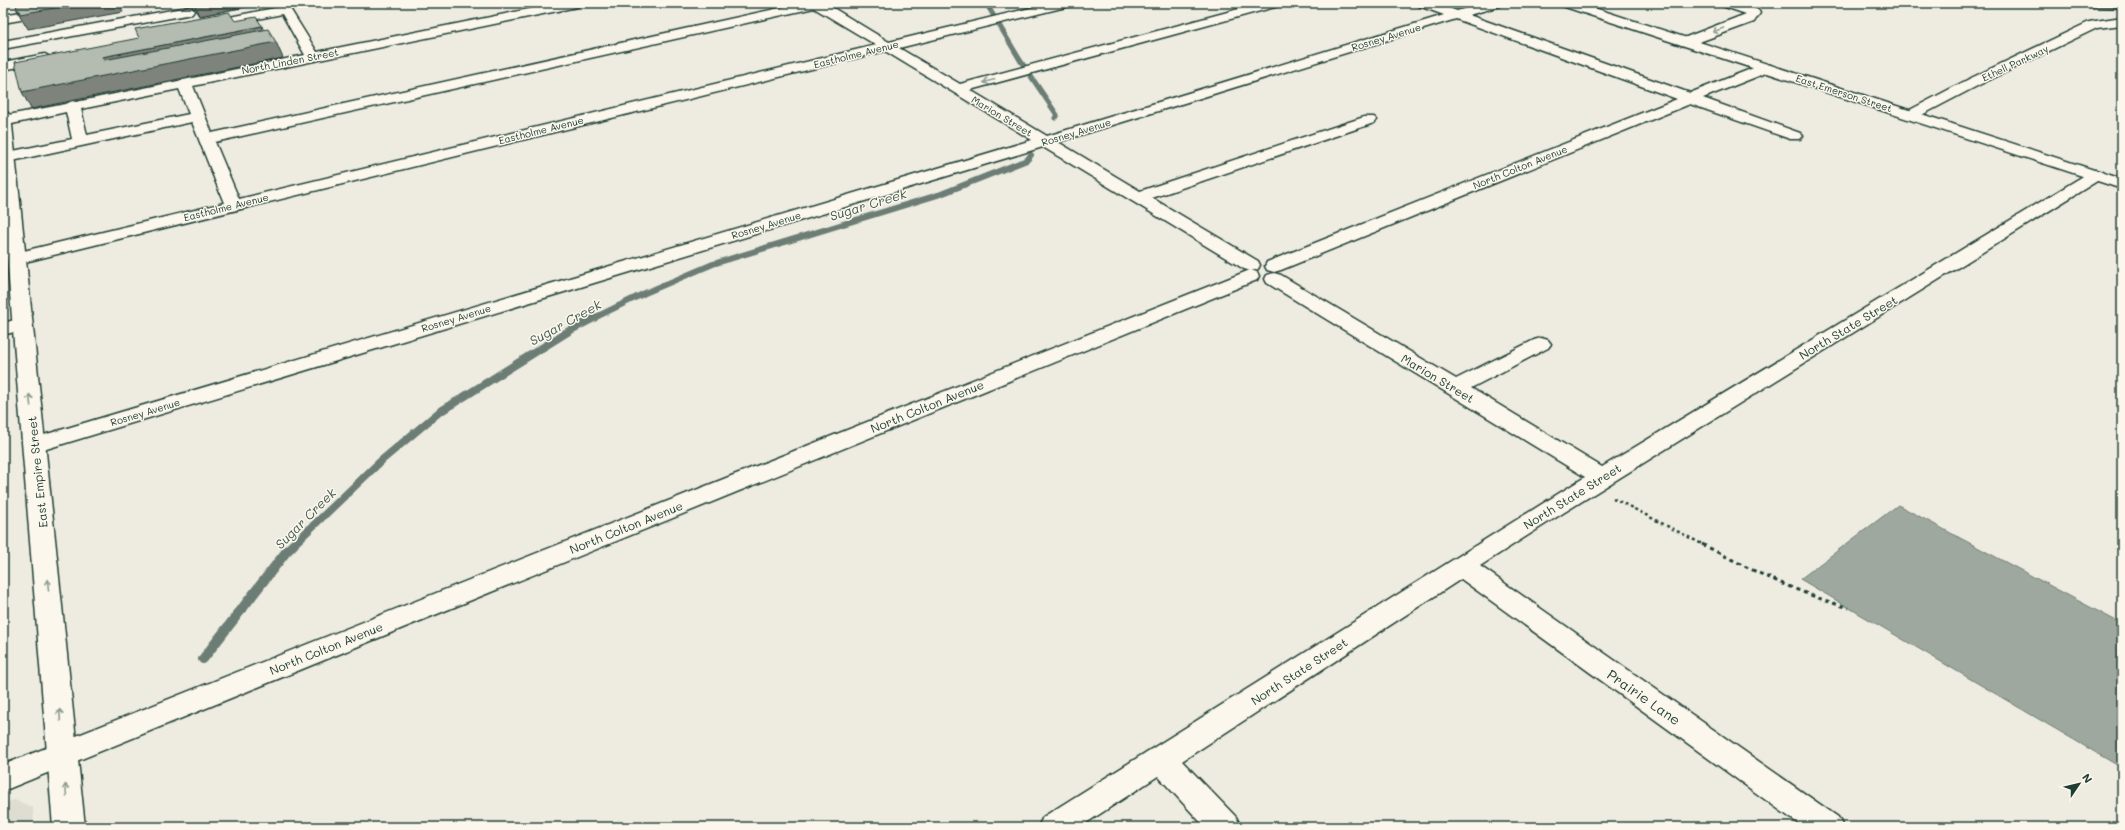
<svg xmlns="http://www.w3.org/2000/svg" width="2125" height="830" font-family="Mali,sans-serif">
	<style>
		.built { fill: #ddddd2 }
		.water { fill: #9fa89f; stroke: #6c7d74 }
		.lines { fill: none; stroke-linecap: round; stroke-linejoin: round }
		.stream-far3 { stroke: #6c7d74; stroke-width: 5 }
		.stream-far2 { stroke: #6c7d74; stroke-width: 6 }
		.stream-far1 { stroke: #6c7d74; stroke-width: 8 }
		.stream { stroke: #6c7d74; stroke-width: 10 }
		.minor-casing { stroke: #1f3d34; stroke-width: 3 }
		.major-casing { stroke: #1f3d34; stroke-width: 3 }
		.path-far1 { stroke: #1f3d34; stroke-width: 2.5; stroke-dasharray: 3 3; stroke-linecap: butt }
		.path { stroke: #1f3d34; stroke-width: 3; stroke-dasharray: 4 4; stroke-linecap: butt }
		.minor { fill: #fbf7ec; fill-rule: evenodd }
		.major { fill: #fbf7ec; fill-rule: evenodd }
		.wall { fill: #9ba197; stroke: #1f3d34 }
		.shaded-wall { fill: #7e837b; stroke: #1f3d34 }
		.building { fill: #b4bbb0; stroke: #1f3d34 }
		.oneway { stroke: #8d9a90 }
		.labels { text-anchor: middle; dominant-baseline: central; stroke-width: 3; stroke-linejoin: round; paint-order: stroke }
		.far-street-label { font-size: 10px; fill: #1f3d34; stroke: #fbf7ec }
		.street-label { font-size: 12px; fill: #1f3d34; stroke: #fbf7ec }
		.water-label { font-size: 13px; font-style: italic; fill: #455d54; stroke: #fbf7ec }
		.near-street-label { font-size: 14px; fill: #1f3d34; stroke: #fbf7ec }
	</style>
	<rect width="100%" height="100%" fill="#eeece1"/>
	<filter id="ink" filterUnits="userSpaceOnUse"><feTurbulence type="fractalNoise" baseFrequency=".025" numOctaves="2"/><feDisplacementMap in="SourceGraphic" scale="8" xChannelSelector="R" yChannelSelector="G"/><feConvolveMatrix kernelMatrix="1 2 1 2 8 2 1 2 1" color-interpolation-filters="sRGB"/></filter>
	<g filter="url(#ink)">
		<!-- built -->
		<path class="built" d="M14,800L33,807L34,827H3V804Z"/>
		<!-- water -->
		<path class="water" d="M1898,505L2122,624V768L1800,579Z"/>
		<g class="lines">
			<!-- stream-far3 -->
			<g class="stream-far3">
				<path d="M993,3L989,8L1020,60L1057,115L1055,118"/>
				<path d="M2028,3L2122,7"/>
			</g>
			<!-- stream-far2 -->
			<path class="stream-far2" d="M592,319L645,293L713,264L941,194L1027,160L1031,155"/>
			<!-- stream-far1 -->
			<path class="stream-far1" d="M293,545L382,460L438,413L569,331L594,318"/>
			<!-- stream -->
			<path class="stream" d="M203,659L286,552L294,544"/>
			<!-- minor casing -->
			<g class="minor-casing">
				<g id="minor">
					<path d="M74,3H102L96,7L3,23V15Z"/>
					<path d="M559,3H583L577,7L193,86L212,133L802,3H825L889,42L1051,3H1072L1070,6L899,48L960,84L1261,3H1281L1279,6L970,90L1047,136L1444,15L1419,6L1417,3H1435L1457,11L1483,3H1502L1500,6L1469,15L1690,93L1761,65H1771L1773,68L1771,71L1703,98L1800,133L1803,136L1800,139H1790L1690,104L1281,270L1274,272L1267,270L1265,266L1267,262L1677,99L1456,19L1058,142L1140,191L1364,117H1374L1377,120L1374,123L1152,198L1258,261L1260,265L1258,269L1251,271L1244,269L1043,147L43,450L35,452L27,450L24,445L27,440L1032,140L885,51L17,264L11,262L8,258L11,254L224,203L192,122L3,163V153L72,139L66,112L3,126V116L66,104L72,101L76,102L305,55L282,14L204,30L199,29L198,26L199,23L285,6L289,7L317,52ZM814,8L876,45L239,199L215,142ZM179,89L189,114L87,135L81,109Z"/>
					<path d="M1720,3H1738L1758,10L1760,13L1754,22L1691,45H1681L1679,42L1681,39L1746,14L1722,6Z"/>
					<path d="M188,7L192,8L194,11L192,14L3,49V41Z"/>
					<path d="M2122,17V25L2097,28L1979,85L1916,118H1906L1903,115L1906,112L1969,79L2089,22Z"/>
					<path d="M45,54L52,58L50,61L3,70V62Z"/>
					<path d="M2096,170L2102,172L2104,175L2102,178L1547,523L1480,566L1838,817L1843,827H1803L1461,579L1182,761L1236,817L1241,827H1205L1158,776L1080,827H1038L1043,817L1585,477L1267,283L1265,279L1267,275L1274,273L1281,275L1456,379L1534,340L1541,338L1548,340L1551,344L1548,348L1471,388L1602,467L2090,172Z"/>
					<path d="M1250,270L1257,272L1259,276L1257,280L3,791V765Z"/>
					<path d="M22,318L29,320L32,324L29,328L3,335V323Z"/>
				</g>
			</g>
			<!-- major casing -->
			<g class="major-casing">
				<g id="major">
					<path d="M1560,3H1579L2122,179V189L1562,6Z"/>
					<path d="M3,111L8,113L11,116L85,827H53L3,206Z"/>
				</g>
			</g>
			<!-- path-far1 -->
			<path class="path-far1" d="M1613,498L1704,545"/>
			<!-- path -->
			<path class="path" d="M1702,544C1751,570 1795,592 1849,608"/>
			<!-- minor -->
			<use href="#minor" class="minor"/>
			<!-- major -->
			<use href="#major" class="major"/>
		</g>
		<!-- wall -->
		<path class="wall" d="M190,3H266L199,16Z"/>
		<!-- shaded-wall -->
		<g class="shaded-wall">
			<path d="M83,3H119L123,12L28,29L26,25H25L17,10Z"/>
			<path d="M150,3H180L152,8Z"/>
			<path d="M200,3H266L199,16L194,4Z"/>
			<path d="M262,26L268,42H276L283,58L31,109L22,92L102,57Z"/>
		</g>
		<!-- building -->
		<g class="building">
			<path d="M16,3H83L20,14L19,10H17Z"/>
			<path d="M229,12L235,21L256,17L262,26L102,57L104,60L268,29L276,42L22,92L15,62L139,38L135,29Z"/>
		</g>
		<!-- one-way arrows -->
		<defs><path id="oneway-shaft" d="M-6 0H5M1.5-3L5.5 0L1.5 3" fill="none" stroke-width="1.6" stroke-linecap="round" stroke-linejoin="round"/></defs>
		<g class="oneway">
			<use href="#oneway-shaft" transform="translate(1718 30) rotate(160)"/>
			<use href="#oneway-shaft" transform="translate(989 81) rotate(165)"/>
			<use href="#oneway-shaft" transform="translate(30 400) rotate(-96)"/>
			<use href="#oneway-shaft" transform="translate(48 585) rotate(-95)"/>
			<use href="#oneway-shaft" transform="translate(60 715) rotate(-94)"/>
			<use href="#oneway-shaft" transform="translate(66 790) rotate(-95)"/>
		</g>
	</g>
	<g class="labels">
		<!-- far-street labels -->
		<g class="far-street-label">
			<text transform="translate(1386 37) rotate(-17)">Rosney Avenue</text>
			<text transform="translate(856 54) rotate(-14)">Eastholme Avenue</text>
			<text transform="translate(290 61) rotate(-11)">North Linden Street</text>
			<text transform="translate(2015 63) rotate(-25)">Ethell Parkway</text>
			<text transform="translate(1844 93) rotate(18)">East Emerson Street</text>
			<text transform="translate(1002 116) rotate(31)">Marion Street</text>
			<text transform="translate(541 130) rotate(-14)">Eastholme Avenue</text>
			<text transform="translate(1076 132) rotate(-17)">Rosney Avenue</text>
			<text transform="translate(1520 167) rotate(-22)">North Colton Avenue</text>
			<text transform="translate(226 207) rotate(-14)">Eastholme Avenue</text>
			<text transform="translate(766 225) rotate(-17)">Rosney Avenue</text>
			<text transform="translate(456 318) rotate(-17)">Rosney Avenue</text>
			<text transform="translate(145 412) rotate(-17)">Rosney Avenue</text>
		</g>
		<!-- street labels -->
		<g class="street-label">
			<text transform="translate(1848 327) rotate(-31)">North State Street</text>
			<text transform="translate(1438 378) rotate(31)">Marion Street</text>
			<text transform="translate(927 406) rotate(-22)">North Colton Avenue</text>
			<text transform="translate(37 472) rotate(-96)">East Empire Street</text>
			<text transform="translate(1572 496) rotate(-32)">North State Street</text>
			<text transform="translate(626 527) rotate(-22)">North Colton Avenue</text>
			<text transform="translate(326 648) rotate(-22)">North Colton Avenue</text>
			<text transform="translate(1299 671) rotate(-33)">North State Street</text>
		</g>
		<!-- water labels -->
		<g class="water-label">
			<text transform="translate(868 204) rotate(-17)">Sugar Creek</text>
			<text transform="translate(565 322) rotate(-29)">Sugar Creek</text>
			<text transform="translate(305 518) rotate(-45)">Sugar Creek</text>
		</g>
		<!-- near-street labels -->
		<g class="near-street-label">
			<text transform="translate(1644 697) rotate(35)">Prairie Lane</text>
		</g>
	</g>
	<!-- margin -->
	<rect width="2125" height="830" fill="none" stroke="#fbf7ec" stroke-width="16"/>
	<rect x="8" y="8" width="2109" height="814" fill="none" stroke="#1f3d34" stroke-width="1.5" filter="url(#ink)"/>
	<!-- north arrow -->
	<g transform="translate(2079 784) rotate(55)" stroke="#fbf7ec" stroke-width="3" paint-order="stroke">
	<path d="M0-3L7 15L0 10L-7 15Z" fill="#1f3d34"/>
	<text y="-6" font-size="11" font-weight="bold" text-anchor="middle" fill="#1f3d34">N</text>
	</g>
</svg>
